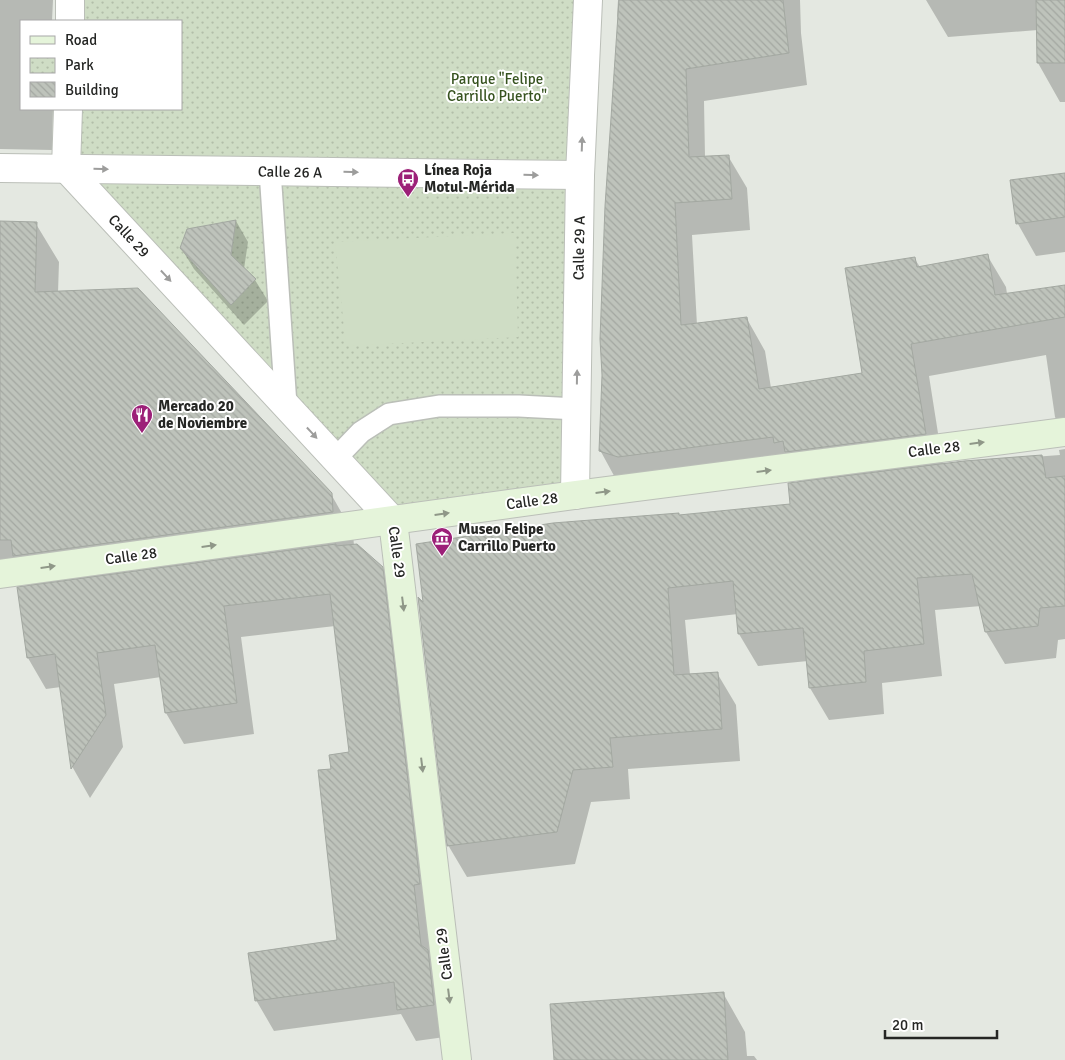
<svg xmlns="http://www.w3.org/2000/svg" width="1065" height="1060" font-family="Signika,sans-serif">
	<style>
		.park { fill: url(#park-dots) }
		.pitch { fill: #cfddc5 }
		.shadow { fill: #0003 }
		.building { fill: url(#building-back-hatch); stroke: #a3a8a1 }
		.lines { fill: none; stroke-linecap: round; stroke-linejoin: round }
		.service-casing { stroke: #bbbfb8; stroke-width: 24 }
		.minor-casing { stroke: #bbbfb8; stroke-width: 30 }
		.secondary-casing { stroke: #bbbfb8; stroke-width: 30 }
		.service { stroke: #fff; stroke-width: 21 }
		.minor { stroke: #fff; stroke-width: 28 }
		.secondary { stroke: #e5f4da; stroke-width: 28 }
		.oneway { fill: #9d9d9c }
		.oneway2 { fill: #8f9788 }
		.labels { text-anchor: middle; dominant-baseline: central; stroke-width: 4; stroke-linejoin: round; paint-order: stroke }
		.park-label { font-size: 15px; fill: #375320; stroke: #fff }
		.poi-label { font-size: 15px; font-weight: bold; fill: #252624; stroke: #fff; text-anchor: start }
		.street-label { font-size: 15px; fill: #252624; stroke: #fff }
	</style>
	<defs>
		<pattern id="park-dots" width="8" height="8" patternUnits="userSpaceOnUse" patternTransform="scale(1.25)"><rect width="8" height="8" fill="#cfddc5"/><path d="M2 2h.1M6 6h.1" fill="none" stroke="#b2bea9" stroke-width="1.8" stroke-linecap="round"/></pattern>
		<pattern id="building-back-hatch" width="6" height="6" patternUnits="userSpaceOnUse" patternTransform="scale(1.25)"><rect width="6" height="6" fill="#bec3bb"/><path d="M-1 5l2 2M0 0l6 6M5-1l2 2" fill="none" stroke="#a3a7a1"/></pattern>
	</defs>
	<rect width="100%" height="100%" fill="#e4e8e1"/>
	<!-- park -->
	<path class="park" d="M70,0H588L575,495L393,521L66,168L68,109H181V21H70Z"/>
	<!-- pitch -->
	<path class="pitch" d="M515,233L518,337L346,346L335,242Z"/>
	<!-- shadow -->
	<g class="shadow">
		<path d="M0,0H53L52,21H21V109H53L52,150L0,149Z"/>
		<path d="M618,0H800L801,33L807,85L704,101L705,157L728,156L747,188L750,230L692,235L697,325L747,319L765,351L771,388L864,374L914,258L920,267L987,255L1006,287L1007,294L1065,286V435L1055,417L1046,355L929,376L943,465L964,462L1060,455L1059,450L1065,449V639L1058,640L1056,658L1005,664L986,632L981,606L935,610L942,676L882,683L884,714L829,720L810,688L808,661L758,666L739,634L738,614L685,620L690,675L717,673L736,705L740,761L628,769L630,799L591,802L575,864L467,877L448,845L425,605L679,516L791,506L804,483L798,474L618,483L600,450L619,20L617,16Z"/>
		<path d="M926,0H1065V102H1060L1038,63V30L948,37Z"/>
		<path d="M1065,174V252L1036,256L1018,224Z"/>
		<path d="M236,221L248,242L244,269L255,280L268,301L244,325L194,269L181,248L188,230Z"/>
		<path d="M0,222L36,224L59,262L58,293L331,494L353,533L354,546L382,568L400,599L452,1036L416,1041L401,1014L274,1031L256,1000L339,941L332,770L351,753L335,626L241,637L254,734L184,744L166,713L161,677L114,684L123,747L90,798L73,768L61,687L46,689L28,658L19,588L32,587L27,578H0Z"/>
		<path d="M723,993L745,1032L747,1056H754L757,1060H556Z"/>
	</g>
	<!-- building -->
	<g class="building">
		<path d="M619,0H783L789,53L686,69L689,157L729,155L732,199L675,203L681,325L747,317L759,389L862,373L845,268L915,257L917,267L988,254L995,295L1065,285V317L911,344L926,434L785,452L783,441L774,443L773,437L618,457L599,451L602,375L600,339L605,206Z"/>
		<path d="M1036,0H1065V63H1037Z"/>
		<path d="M1065,173V217L1016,224L1010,180Z"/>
		<path d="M236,220L231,255L256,279L231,305L180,248L187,229Z"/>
		<path d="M0,221L37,222L35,292L138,288L332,493L333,512L13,556L11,540H0Z"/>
		<path d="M1042,455L1046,478L1065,476V606L1040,608L1038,626L985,632L972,574L917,578L924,644L864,651L866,682L809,688L803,628L738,634L733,581L668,588L674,675L718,672L722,729L610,738L613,767L573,770L557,832L447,846L418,597L423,602L416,544L553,523L679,513V515L790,504L788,483L964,461Z"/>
		<path d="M336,544V546L357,544L383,567L420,884L414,885L421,945L428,950L434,1005L397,1010L394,982L255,1001L248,953L337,940L318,770L331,769L329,755L349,752L330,594L224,606L237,703L165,713L155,645L97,653L106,715L71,769L55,654L27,658L17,587Z"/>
		<path d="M724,992L728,1060H554L550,1004Z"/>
	</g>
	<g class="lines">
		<!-- service casing -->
		<g class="service-casing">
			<g id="service">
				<path d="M270,171L286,405"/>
				<path d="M336,458L361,432L389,414L439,406H519L577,409"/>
			</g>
		</g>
		<!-- minor casing -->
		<g class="minor-casing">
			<g id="minor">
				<path d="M70,21V0"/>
				<path d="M68,109L66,168L393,521"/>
				<path d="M0,168L580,175"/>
				<path d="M575,495L580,175L588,0"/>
			</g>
		</g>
		<!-- secondary casing -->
		<g class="secondary-casing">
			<g id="secondary">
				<path d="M393,521L457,1060"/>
				<path d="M0,574L575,495L1065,432"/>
			</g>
		</g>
		<!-- service -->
		<use href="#service" class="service"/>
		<!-- minor -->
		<use href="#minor" class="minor"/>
		<!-- secondary -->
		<use href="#secondary" class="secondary"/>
	</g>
	<!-- one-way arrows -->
	<defs><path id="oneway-solid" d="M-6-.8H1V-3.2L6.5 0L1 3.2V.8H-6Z" transform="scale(1.25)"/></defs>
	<g class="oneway">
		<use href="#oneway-solid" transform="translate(582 144) rotate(-88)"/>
		<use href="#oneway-solid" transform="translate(101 169) rotate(1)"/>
		<use href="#oneway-solid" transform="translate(351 172) rotate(1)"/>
		<use href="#oneway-solid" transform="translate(531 175) rotate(1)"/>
		<use href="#oneway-solid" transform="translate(166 276) rotate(47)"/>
		<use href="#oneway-solid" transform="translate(577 377) rotate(-89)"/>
		<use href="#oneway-solid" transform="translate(312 433) rotate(47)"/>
	</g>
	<g class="oneway2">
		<use href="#oneway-solid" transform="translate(977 443) rotate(-7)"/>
		<use href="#oneway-solid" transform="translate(764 471) rotate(-7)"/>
		<use href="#oneway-solid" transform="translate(603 492) rotate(-7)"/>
		<use href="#oneway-solid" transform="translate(442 514) rotate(-8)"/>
		<use href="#oneway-solid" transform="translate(209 546) rotate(-8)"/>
		<use href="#oneway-solid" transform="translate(48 567) rotate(-8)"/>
		<use href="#oneway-solid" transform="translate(403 604) rotate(83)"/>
		<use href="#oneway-solid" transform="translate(422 765) rotate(83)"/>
		<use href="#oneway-solid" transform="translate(449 996) rotate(83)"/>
	</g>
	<!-- icons -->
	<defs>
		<g id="bus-pin" transform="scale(1.125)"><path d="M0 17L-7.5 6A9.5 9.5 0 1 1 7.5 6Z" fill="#9c2078" stroke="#fff"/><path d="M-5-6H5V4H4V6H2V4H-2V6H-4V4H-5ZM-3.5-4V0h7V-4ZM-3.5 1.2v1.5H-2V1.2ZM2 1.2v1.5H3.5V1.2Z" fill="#fff"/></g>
		<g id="restaurant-pin" transform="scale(1.125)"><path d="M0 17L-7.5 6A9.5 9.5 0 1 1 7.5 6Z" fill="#9c2078" stroke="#fff"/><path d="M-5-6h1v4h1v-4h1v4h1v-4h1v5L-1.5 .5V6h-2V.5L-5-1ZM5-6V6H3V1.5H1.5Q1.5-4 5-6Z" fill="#fff"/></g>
		<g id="museum-pin" transform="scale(1.125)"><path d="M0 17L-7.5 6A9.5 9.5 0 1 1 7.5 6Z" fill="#9c2078" stroke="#fff"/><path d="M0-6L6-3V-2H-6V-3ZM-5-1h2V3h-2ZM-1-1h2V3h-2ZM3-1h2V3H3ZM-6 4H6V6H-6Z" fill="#fff"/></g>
	</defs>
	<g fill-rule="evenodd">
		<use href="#bus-pin" x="408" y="179"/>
		<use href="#restaurant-pin" x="142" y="415"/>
		<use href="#museum-pin" x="442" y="538"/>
	</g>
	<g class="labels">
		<!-- park labels -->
		<g class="park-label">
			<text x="497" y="79">Parque "Felipe<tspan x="497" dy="17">Carrillo Puerto"</tspan></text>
		</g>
		<!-- poi labels -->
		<g class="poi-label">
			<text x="424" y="170">Línea Roja<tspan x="424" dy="17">Motul-Mérida</tspan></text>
			<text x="158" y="406">Mercado 20<tspan x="158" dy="17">de Noviembre</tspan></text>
			<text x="458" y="529">Museo Felipe<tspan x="458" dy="17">Carrillo Puerto</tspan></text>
		</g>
		<!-- street labels -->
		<g class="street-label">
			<text transform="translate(290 172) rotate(1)">Calle 26 A</text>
			<text transform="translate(129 236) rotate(47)">Calle 29</text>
			<text transform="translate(579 248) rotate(-89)">Calle 29 A</text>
			<text transform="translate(934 449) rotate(-7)">Calle 28</text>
			<text transform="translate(532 501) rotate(-8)">Calle 28</text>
			<text transform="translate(397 552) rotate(82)">Calle 29</text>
			<text transform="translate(131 556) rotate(-8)">Calle 28</text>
			<text transform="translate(444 954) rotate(-97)">Calle 29</text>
		</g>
	</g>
	<!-- legend -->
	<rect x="20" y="20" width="162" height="90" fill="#ffffff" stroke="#a8a8a7"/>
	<rect x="30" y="36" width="25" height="8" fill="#e5f4da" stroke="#a8a8a7"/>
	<text x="65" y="45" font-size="15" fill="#252624">Road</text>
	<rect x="30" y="58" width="25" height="15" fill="url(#park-dots)" stroke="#a8a8a7"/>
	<text x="65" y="70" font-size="15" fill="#252624">Park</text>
	<rect x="30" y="82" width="25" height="15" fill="url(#building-back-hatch)" stroke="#a8a8a7"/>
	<text x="65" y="95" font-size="15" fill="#252624">Building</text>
	<!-- scale -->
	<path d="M885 1030v8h112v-8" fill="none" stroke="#252624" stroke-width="2.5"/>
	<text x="892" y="1030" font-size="15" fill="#252624" stroke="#ffffff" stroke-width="4" paint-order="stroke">20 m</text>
</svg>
